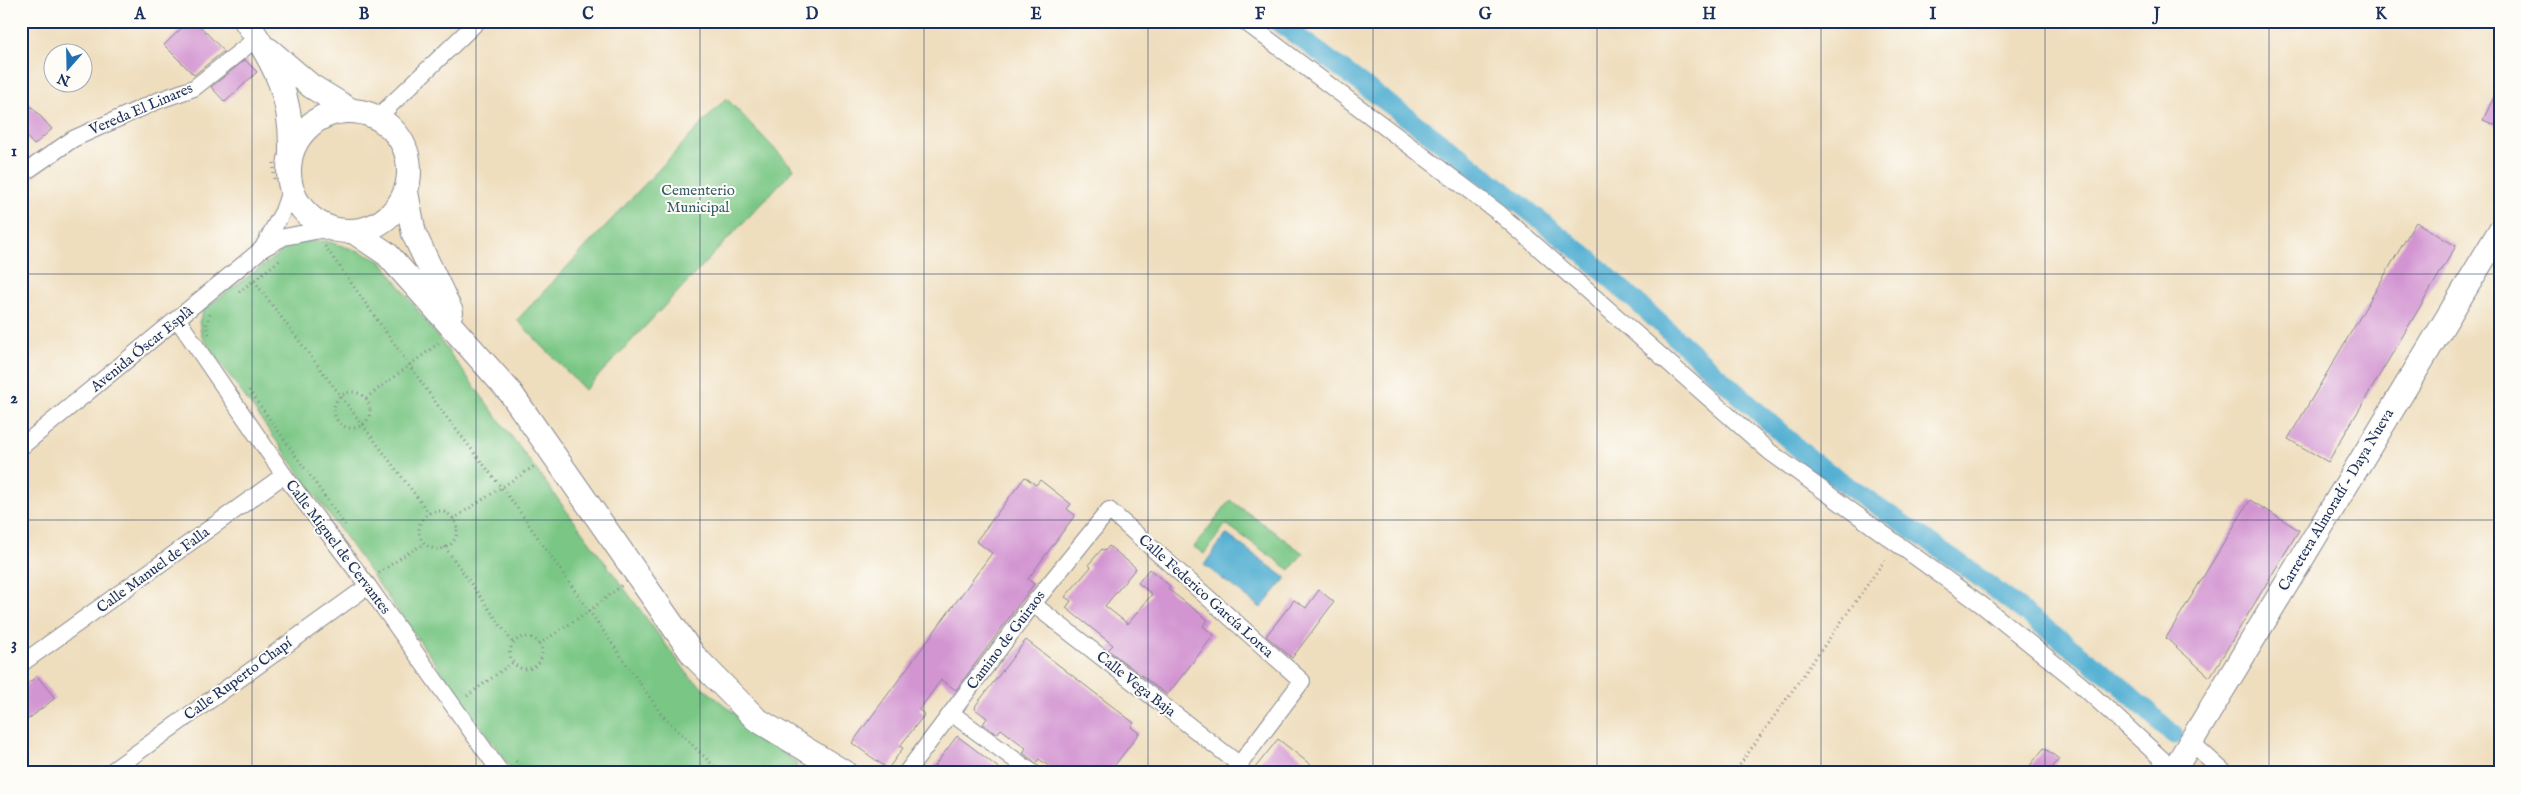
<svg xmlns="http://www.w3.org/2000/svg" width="2521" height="794" font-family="'IM FELL English',serif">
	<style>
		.green { fill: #7ac785; stroke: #4a7b72 }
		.water { fill: #55b0d3; stroke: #387098 }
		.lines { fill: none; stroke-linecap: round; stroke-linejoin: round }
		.canal { stroke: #55b0d3; stroke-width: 19 }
		.building { fill: #d395d2 }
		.street-casing { stroke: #85868e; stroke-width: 18 }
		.secondary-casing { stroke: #85868e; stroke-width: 26 }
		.path { stroke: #85868e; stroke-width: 3; stroke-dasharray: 1 4; stroke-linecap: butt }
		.street { stroke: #fff; stroke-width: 16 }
		.secondary { stroke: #fff; stroke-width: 24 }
		.grid { fill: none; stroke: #1b2f5e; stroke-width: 1; stroke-opacity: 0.55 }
		.labels { text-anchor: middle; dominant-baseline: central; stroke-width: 4; stroke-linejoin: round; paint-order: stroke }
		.street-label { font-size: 15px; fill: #1b2f5e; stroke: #fdfcf7 }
		.park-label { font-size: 15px; fill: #385d6a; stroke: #fdfcf7 }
		.neatline { fill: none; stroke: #1b2f5e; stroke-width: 2 }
		.grid-label { font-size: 16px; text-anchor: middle; font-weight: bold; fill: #1b2f5e }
	</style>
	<rect width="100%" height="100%" fill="#fdfcf7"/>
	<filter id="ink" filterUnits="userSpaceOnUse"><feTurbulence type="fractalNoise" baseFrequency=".02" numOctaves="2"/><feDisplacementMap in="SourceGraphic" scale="10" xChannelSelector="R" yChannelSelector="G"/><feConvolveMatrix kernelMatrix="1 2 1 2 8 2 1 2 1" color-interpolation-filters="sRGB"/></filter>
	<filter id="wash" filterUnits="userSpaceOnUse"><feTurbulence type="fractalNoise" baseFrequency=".0096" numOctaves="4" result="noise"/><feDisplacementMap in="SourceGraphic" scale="20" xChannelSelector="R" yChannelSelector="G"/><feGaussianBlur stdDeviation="1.12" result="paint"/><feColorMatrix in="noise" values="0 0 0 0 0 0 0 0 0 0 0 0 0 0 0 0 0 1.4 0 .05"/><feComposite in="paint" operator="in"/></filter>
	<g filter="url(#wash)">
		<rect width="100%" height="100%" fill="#efdebe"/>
		<!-- green -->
		<g class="green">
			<path d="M726,98L794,169L585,390L517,320Z"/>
			<path d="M326,241L359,251L382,262L690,677L797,764L794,773H514L202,337L199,322L204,309L295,242Z"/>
			<path d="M1230,500L1303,553L1290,570L1226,524L1204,554L1194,547Z"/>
		</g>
		<!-- water -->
		<path class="water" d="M1226,534L1286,578L1261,608L1204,565Z"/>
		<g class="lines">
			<!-- canal -->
			<path class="canal" d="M1277,21L1462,158L1588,258L1811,460L1960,563L2115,681L2174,735"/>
		</g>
		<g id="blocks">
			<!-- building -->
			<g class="building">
				<path d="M189,21H195L224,51L194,75L164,45Z"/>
				<path d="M245,60L257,72L225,102L211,87Z"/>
				<path d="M2500,84V127L2483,120Z"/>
				<path d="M21,95L52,129L34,145L21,131Z"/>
				<path d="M2416,222L2456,246L2328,462L2288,439Z"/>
				<path d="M1025,477L1036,485L1040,480L1071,504L1067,509L1075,515L1028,579L1034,584L956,690L941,680L919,710L925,714L900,746L903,748L888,769L852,743L992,553L976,541Z"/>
				<path d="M2250,500L2299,530L2210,677L2166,638Z"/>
				<path d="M1109,546L1136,568L1105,606L1128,624L1152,594L1138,583L1149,569L1170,586L1168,589L1208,620L1203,626L1214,635L1167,695L1108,650L1113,645L1066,608L1071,601L1065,597L1091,567L1088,565L1102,549L1105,551Z"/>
				<path d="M1319,590L1334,602L1292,658L1266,636L1294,600L1306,608Z"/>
				<path d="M1026,640L1134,723L1131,727L1139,733L1109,773H1058L1039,759L1036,763L1023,753L1026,748L1001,729L997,734L983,724L987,718L975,709L976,705Z"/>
				<path d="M37,676L55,698L21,725V689Z"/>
				<path d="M957,736L968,744L1005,773H929Z"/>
				<path d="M1278,739L1321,773H1251Z"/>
				<path d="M2044,748L2059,759L2048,773H2024Z"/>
			</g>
		</g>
	</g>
	<g filter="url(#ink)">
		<use href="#blocks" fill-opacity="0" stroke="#85868e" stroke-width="1"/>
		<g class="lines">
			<!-- street casing -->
			<g class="street-casing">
				<g id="street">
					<path d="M1244,21L1499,213L1770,452L1982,605L2080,684L2177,773"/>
					<path d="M378,117L478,21"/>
					<path d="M21,175L73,139L157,101L194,88L257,38"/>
					<path d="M262,249L283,211L291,188"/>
					<path d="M178,320L284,475L368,586L501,773"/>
					<path d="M21,447L262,249L284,237L331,228"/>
					<path d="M1033,604L1240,765"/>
					<path d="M21,664L284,475"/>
					<path d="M951,713L1033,773"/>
					<path d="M2191,742L2225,773"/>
					<path d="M109,773L368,586"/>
					<path d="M906,773L1033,604L1109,510L1302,681L1233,773"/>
				</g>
			</g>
			<!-- secondary casing -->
			<g class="secondary-casing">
				<g id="secondary">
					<path d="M246,21C276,65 292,97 291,151"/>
					<path d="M269,50L311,86L350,110"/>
					<circle cx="349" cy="171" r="60"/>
					<path d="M406,192L414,234L451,312"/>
					<path d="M353,231L387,254L510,392L694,656L756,719L845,773"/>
					<path d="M2172,773L2500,231"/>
				</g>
			</g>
			<!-- path -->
			<g class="path">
				<path d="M274,163V182"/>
				<path d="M325,246L441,410L515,505L662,715L721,773"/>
				<path d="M254,281L429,513"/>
				<path d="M239,292L280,260"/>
				<path d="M209,334L206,326L210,314"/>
				<path d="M249,390L345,525"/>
				<circle cx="352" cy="410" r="18"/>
				<path d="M366,398L439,343"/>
				<circle cx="438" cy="530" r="19"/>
				<path d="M453,519L536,465"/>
				<path d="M445,547L513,643"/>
				<path d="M379,573L409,552L425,544"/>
				<circle cx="526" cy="653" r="16"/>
				<path d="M539,644L588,612L622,585"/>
				<path d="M467,696L512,663"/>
				<path d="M516,761L524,773"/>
				<path d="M1734,773L1887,557"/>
			</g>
			<!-- street -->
			<use href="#street" class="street"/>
			<!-- secondary -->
			<use href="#secondary" class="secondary"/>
		</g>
	</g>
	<!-- grid -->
	<path class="grid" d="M252,21V773M476,21V773M700,21V773M924,21V773M1148,21V773M1373,21V773M1597,21V773M1821,21V773M2045,21V773M2269,21V773M21,274H2500M21,520H2500"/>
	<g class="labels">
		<!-- street labels -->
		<g class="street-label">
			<text transform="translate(141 109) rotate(-23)">Vereda El Linares</text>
			<text transform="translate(142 349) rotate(-39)">Avenida Óscar Esplà</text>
			<text transform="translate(2336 500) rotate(-59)">Carretera Almoradí - Daya Nueva</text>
			<text transform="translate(338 547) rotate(53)">Calle Miguel de Cervantes</text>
			<text transform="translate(153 570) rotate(-36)">Calle Manuel de Falla</text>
			<text transform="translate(1206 596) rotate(42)">Calle Federico García Lorca</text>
			<text transform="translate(1006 640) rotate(-53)">Camino de Guiraos</text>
			<text transform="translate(238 679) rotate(-36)">Calle Ruperto Chapí</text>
			<text transform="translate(1136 684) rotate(38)">Calle Vega Baja</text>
		</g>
		<!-- park labels -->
		<g class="park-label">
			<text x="698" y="190">Cementerio<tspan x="698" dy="17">Municipal</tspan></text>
		</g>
	</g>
	<!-- margin -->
	<rect width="2521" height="794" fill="none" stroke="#fdfcf7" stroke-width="55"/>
	<!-- north arrow -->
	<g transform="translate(68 68) rotate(200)"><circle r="24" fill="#fdfcf7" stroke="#a3aaba"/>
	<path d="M0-4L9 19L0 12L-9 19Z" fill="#1f6fb2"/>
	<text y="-8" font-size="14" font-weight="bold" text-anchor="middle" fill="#1b2f5e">N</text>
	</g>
	<rect x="28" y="28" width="2466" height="738" class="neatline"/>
	<g class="grid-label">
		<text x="140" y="19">A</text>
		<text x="364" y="19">B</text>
		<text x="588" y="19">C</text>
		<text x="812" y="19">D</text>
		<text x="1036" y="19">E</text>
		<text x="1260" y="19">F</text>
		<text x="1485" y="19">G</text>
		<text x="1709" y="19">H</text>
		<text x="1933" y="19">I</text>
		<text x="2157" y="19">J</text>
		<text x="2381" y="19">K</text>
		<text x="14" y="156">1</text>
		<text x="14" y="403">2</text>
		<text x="14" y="649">3</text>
	</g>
</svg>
